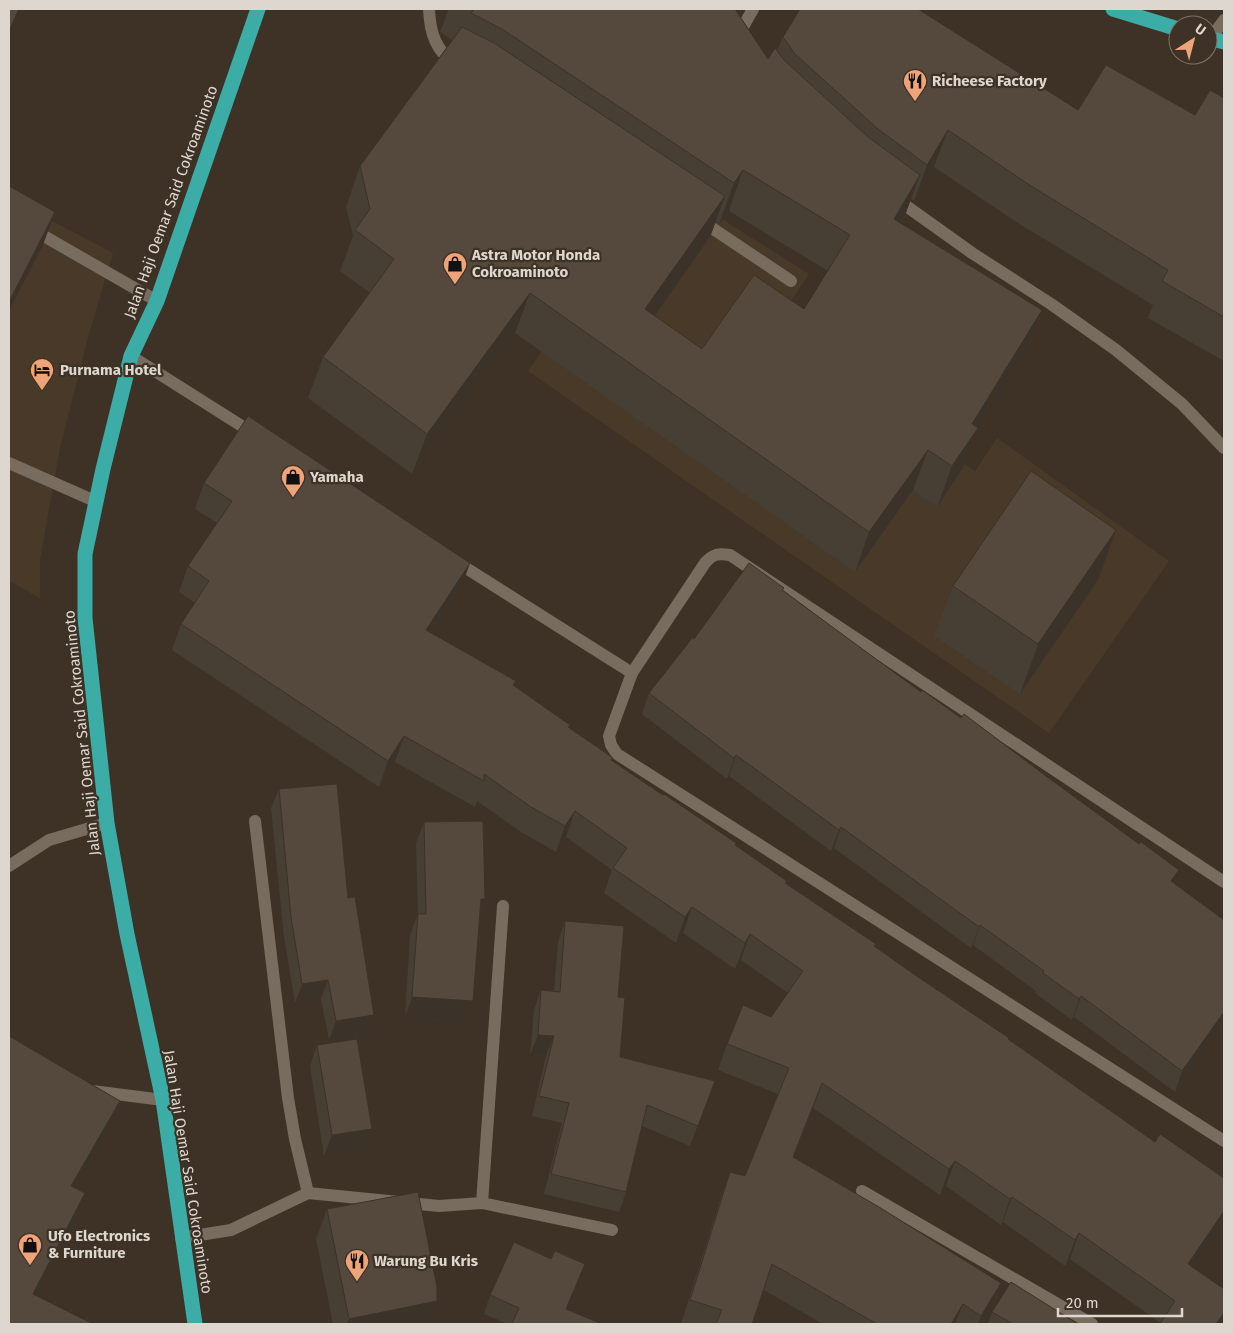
<svg xmlns="http://www.w3.org/2000/svg" width="1233" height="1333" font-family="'Fira Sans',sans-serif">
	<style>
		.built { fill: #493928 }
		.lines { fill: none; stroke-linecap: round; stroke-linejoin: round }
		.minor { stroke: #786c5e; stroke-width: 12 }
		.highway { stroke: #3bada6; stroke-width: 15 }
		.wall { fill: #483f34; fill-rule: evenodd }
		.shaded-wall { fill: #3b332a }
		.building { fill: #54493c; stroke: #3b332a }
		.labels { text-anchor: middle; dominant-baseline: central; stroke-width: 4.5; stroke-linejoin: round; paint-order: stroke }
		.poi-label { font-size: 15px; font-weight: bold; fill: #ded7d0; stroke: #3d3225; text-anchor: start }
		.street-label { font-size: 15px; fill: #ded7d0; stroke: #3d3225 }
	</style>
	<rect width="100%" height="100%" fill="#3d3225"/>
	<!-- built -->
	<g class="built">
		<path d="M660,180L809,274L772,330L975,471L997,438L1169,561L1049,733L528,371Z"/>
		<path d="M9,198L113,253L89,334L60,448L40,560V598L9,581Z"/>
	</g>
	<g class="lines">
		<!-- minor -->
		<g class="minor">
			<path d="M429,9C430,32 435,51 456,64"/>
			<path d="M739,34L753,9"/>
			<path d="M1211,38L1224,20"/>
			<path d="M895,198L972,253L1051,304L1116,350L1182,404L1224,448"/>
			<path d="M9,216L157,301"/>
			<path d="M700,220L791,281"/>
			<path d="M131,356L256,435"/>
			<path d="M9,463L97,502"/>
			<path d="M455,561L632,673"/>
			<path d="M255,821L288,1098L295,1139L308,1193"/>
			<path d="M9,866L49,840L107,823"/>
			<path d="M1224,882L730,555C718,553 713,554 705,563L632,673L609,736L611,745L617,754L1224,1141"/>
			<path d="M92,1091L163,1100"/>
			<path d="M862,1191L1092,1324"/>
			<path d="M482,1203L503,906"/>
			<path d="M181,1238L231,1230L308,1193L439,1206L482,1203L612,1230"/>
		</g>
		<!-- highway -->
		<g class="highway">
			<path d="M1113,9L1178,29"/>
			<path d="M1208,38L1224,42"/>
			<path d="M195,1324L163,1100L127,934L107,823L85,618V554L103,469L131,356L157,301L258,9"/>
		</g>
	</g>
	<!-- wall -->
	<g class="wall">
		<path d="M449,9H735L768,59L777,51L783,37L1078,110L1195,115L1224,98V361L1148,318L1153,305L1018,223L934,167L914,201L911,199L905,215L901,223L1042,310L1027,351L975,436L963,468L937,507L913,490L855,572L515,333L412,474L308,398L323,357L370,293L340,271L353,236L346,207L360,166L452,40L440,32ZM729,211L828,271L804,309L702,349L655,316L710,237L716,221L719,224Z"/>
		<path d="M204,483L461,589L431,633L514,686L569,728L613,758L612,760L787,881L786,884L876,944L875,946L915,975L1008,1039L1193,1268L1224,1289L1161,1323L1070,1259L1065,1266L1003,1222L1001,1225L946,1186L940,1195L813,1108L794,1157L1001,1283L992,1309L982,1324H823L764,1290L752,1324H681L721,1197L730,1172L745,1176L778,1094L718,1070L727,1044L771,1017L788,993L741,960L735,969L683,933L676,943L604,893L612,870L566,837L556,852L521,832L477,801L475,807L395,762L379,787L172,650L181,624L195,603L179,592L188,566L217,523L195,509Z"/>
		<path d="M1098,580L1020,694L934,636L953,586Z"/>
		<path d="M784,588L783,590L1174,884L1224,920V1022L1175,1092L1074,1017L1072,1020L1035,993L1036,991L973,945L971,948L834,848L831,851L729,776L727,779L642,714L649,693L694,639Z"/>
		<path d="M279,789L348,898L367,1035L329,1040L321,999L295,1003L284,937L271,808Z"/>
		<path d="M424,822L485,899L480,913L473,1001L466,1022L405,1017L410,935L418,914L416,843Z"/>
		<path d="M565,921L618,997L620,1057L715,1081L690,1146L642,1126L626,1192L619,1212L544,1194L562,1123L532,1116L546,1056L530,1055L534,1010L541,990L554,991L558,942Z"/>
		<path d="M317,1045L364,1150L324,1156L310,1066Z"/>
		<path d="M327,1209L429,1324H333L316,1239Z"/>
		<path d="M578,1283L567,1309L602,1324H508L484,1314L490,1295Z"/>
		<path d="M992,1312L1078,1324H988Z"/>
	</g>
	<!-- shaded-wall -->
	<g class="shaded-wall">
		<path d="M19,9H21L19,15L9,36V31Z"/>
		<path d="M948,130L934,167L914,201L927,165Z"/>
		<path d="M743,170L729,211L719,224L734,183Z"/>
		<path d="M920,175L905,215L879,259L894,219Z"/>
		<path d="M725,196L710,237L631,350L645,309Z"/>
		<path d="M55,212L43,245L9,311V302Z"/>
		<path d="M530,293L515,333L412,474L427,434Z"/>
		<path d="M1042,310L1027,351L975,436L963,468L937,507L952,466L972,424Z"/>
		<path d="M928,450L913,490L855,572L869,532Z"/>
		<path d="M1116,530L1098,580L1020,694L1038,644Z"/>
		<path d="M470,563L461,589L416,656L426,630Z"/>
		<path d="M404,736L395,762L379,787L388,761Z"/>
		<path d="M736,755L729,776L727,779L734,758Z"/>
		<path d="M575,811L566,837L556,852L565,826Z"/>
		<path d="M841,827L834,848L831,851L839,830Z"/>
		<path d="M1179,870L1171,891V881Z"/>
		<path d="M481,899H485L477,920Z"/>
		<path d="M692,907L683,933L676,943L685,917Z"/>
		<path d="M980,925L973,945L971,948L979,927Z"/>
		<path d="M750,934L741,960L735,969L745,943Z"/>
		<path d="M328,980L321,999L295,1003L302,984Z"/>
		<path d="M1081,996L1074,1017L1072,1020L1079,999Z"/>
		<path d="M412,997L473,1001L466,1022L405,1017Z"/>
		<path d="M1224,1012V1022L1175,1092L1182,1071Z"/>
		<path d="M374,1015L367,1035L329,1040L336,1021Z"/>
		<path d="M538,1035L554,1036L546,1056L530,1055Z"/>
		<path d="M822,1083L813,1108L784,1183L793,1157Z"/>
		<path d="M120,1101L109,1130L60,1215L71,1186Z"/>
		<path d="M372,1129L364,1150L324,1156L332,1135Z"/>
		<path d="M955,1161L946,1186L940,1195L949,1169Z"/>
		<path d="M85,1193L75,1222L22,1323L33,1294Z"/>
		<path d="M1012,1197L1003,1222L1001,1225L1010,1199Z"/>
		<path d="M1224,1211V1224L1178,1290L1188,1264Z"/>
		<path d="M1079,1233L1070,1259L1065,1266L1075,1240Z"/>
		<path d="M585,1264L578,1283L561,1324L566,1309Z"/>
		<path d="M1001,1283L992,1309L982,1324H978L981,1316Z"/>
		<path d="M437,1301L429,1324H346L349,1319Z"/>
		<path d="M963,1304L955,1324H951Z"/>
		<path d="M1224,1313V1324H1216Z"/>
	</g>
	<!-- building -->
	<g class="building">
		<path d="M9,9H19L9,31Z"/>
		<path d="M475,9H735L768,59L775,48L784,60L868,137L920,175L894,219L1042,310L972,424L978,428L952,466L928,450L869,532L530,293L427,434L323,357L394,259L355,230L370,209L360,166L462,27L494,43L725,196L645,309L702,349L754,275L804,309L850,235L743,170L734,183L502,29L471,13Z"/>
		<path d="M800,9H918L1078,110L1106,65L1195,115L1210,90L1224,98V317L1162,281L1168,270L1031,186L948,130L927,165L878,129L794,53L783,37Z"/>
		<path d="M9,186L55,212L9,302Z"/>
		<path d="M248,416L470,563L426,630L516,681L513,685L570,725L568,727L613,758L611,760L663,795L664,794L736,843L735,845L787,881L785,883L876,944L874,946L915,975L1009,1038L1008,1039L1155,1142L1160,1134L1224,1178V1211L1188,1264L1224,1289V1313L1216,1324H1160L1175,1301L1079,1233L1075,1240L1012,1197L1010,1199L955,1161L949,1169L822,1083L793,1157L879,1207L1001,1283L981,1316L963,1304L951,1324H877L772,1264L752,1324H716L722,1310L690,1300L730,1172L745,1176L789,1068L727,1044L743,1005L771,1017L803,971L750,934L745,943L692,907L685,917L613,868L627,848L575,811L565,826L531,807L484,774V781L404,736L388,761L181,624L209,581L188,566L232,501L204,483Z"/>
		<path d="M1031,471L1116,530L1038,644L953,586Z"/>
		<path d="M749,563L784,588L782,590L921,692L922,690L961,718L964,714L1046,776L1139,844L1141,842L1179,870L1171,881L1224,920V1012L1182,1071L1081,996L1079,999L1043,973L1044,971L980,925L979,927L841,827L839,830L736,755L734,758L649,693L693,637L694,639Z"/>
		<path d="M337,784L348,898L355,897L374,1015L336,1021L328,980L302,984L291,917L279,789Z"/>
		<path d="M483,821L485,899H481L473,1001L412,997L418,914H426L424,822Z"/>
		<path d="M565,921L624,926L618,997L625,998L620,1057L715,1081L698,1126L647,1105L626,1192L551,1174L569,1103L539,1096L554,1036L538,1035L541,990L560,992Z"/>
		<path d="M9,1036L120,1101L71,1186L85,1193L33,1294L93,1324H9Z"/>
		<path d="M357,1039L372,1129L332,1135L317,1045Z"/>
		<path d="M418,1192L437,1287V1301L349,1319L327,1209Z"/>
		<path d="M514,1242L551,1259L555,1251L585,1264L566,1309L602,1324H512L519,1308L490,1295Z"/>
		<path d="M1011,1282L1078,1324H1013L992,1312Z"/>
	</g>
	<!-- icons -->
	<defs>
		<g id="restaurant-pin" transform="scale(1.25)"><path d="M0 17L-7.5 6A9.5 9.5 0 1 1 7.5 6Z" fill="#efa378" stroke="#3d3225"/><path d="M-5-6h1v4h1v-4h1v4h1v-4h1v5L-1.5 .5V6h-2V.5L-5-1ZM5-6V6H3V1.5H1.5Q1.5-4 5-6Z" fill="#111"/></g>
		<g id="shop-pin" transform="scale(1.25)"><path d="M0 17L-7.5 6A9.5 9.5 0 1 1 7.5 6Z" fill="#efa378" stroke="#3d3225"/><path d="M-5-2.5h2.3a2.7 3.5 0 0 1 5.4 0H5L5.5 6h-11ZM-1.5-2.5h3a1.5 2.3 0 0 0-3 0Z" fill="#111"/></g>
		<g id="hotel-pin" transform="scale(1.25)"><path d="M0 17L-7.5 6A9.5 9.5 0 1 1 7.5 6Z" fill="#efa378" stroke="#3d3225"/><path d="M-6-4.5h1.5V1H6V5H4.5V3h-9V5H-6ZM-4 0a1.8 1.8 0 1 1 3.6 0ZM.5 0V-2.5h3Q6-2.5 6 0Z" fill="#111"/></g>
	</defs>
	<g fill-rule="evenodd">
		<use href="#restaurant-pin" x="915" y="81"/>
		<use href="#shop-pin" x="455" y="264"/>
		<use href="#hotel-pin" x="42" y="370"/>
		<use href="#shop-pin" x="293" y="477"/>
		<use href="#shop-pin" x="30" y="1245"/>
		<use href="#restaurant-pin" x="357" y="1261"/>
	</g>
	<g class="labels">
		<!-- poi labels -->
		<g class="poi-label">
			<text x="932" y="81">Richeese Factory</text>
			<text x="472" y="255">Astra Motor Honda<tspan x="472" dy="17">Cokroaminoto</tspan></text>
			<text x="60" y="370">Purnama Hotel</text>
			<text x="310" y="477">Yamaha</text>
			<text x="48" y="1236">Ufo Electronics<tspan x="48" dy="17">&amp; Furniture</tspan></text>
			<text x="374" y="1261">Warung Bu Kris</text>
		</g>
		<!-- street labels -->
		<g class="street-label">
			<text transform="translate(171 202) rotate(-70)">Jalan Haji Oemar Said Cokroaminoto</text>
			<text transform="translate(82 733) rotate(-96)">Jalan Haji Oemar Said Cokroaminoto</text>
			<text transform="translate(188 1172) rotate(81)">Jalan Haji Oemar Said Cokroaminoto</text>
		</g>
	</g>
	<!-- border -->
	<rect width="1233" height="1333" fill="none" stroke="#ded7d0" stroke-width="20"/>
	<!-- north arrow -->
	<g transform="translate(1193 40) rotate(36)"><circle r="24" fill="#3d3225" stroke="#7d7469"/>
	<path d="M0-4L9 19L0 12L-9 19Z" fill="#efa378"/>
	<text y="-8" font-size="14" font-weight="bold" text-anchor="middle" fill="#ded7d0">U</text>
	</g>
	<!-- scale -->
	<path d="M1058 1308v8h124v-8" fill="none" stroke="#ded7d0" stroke-width="2.5"/>
	<text x="1066" y="1308" font-size="15" fill="#ded7d0" stroke="#3d3225" stroke-width="4" paint-order="stroke">20 m</text>
</svg>
